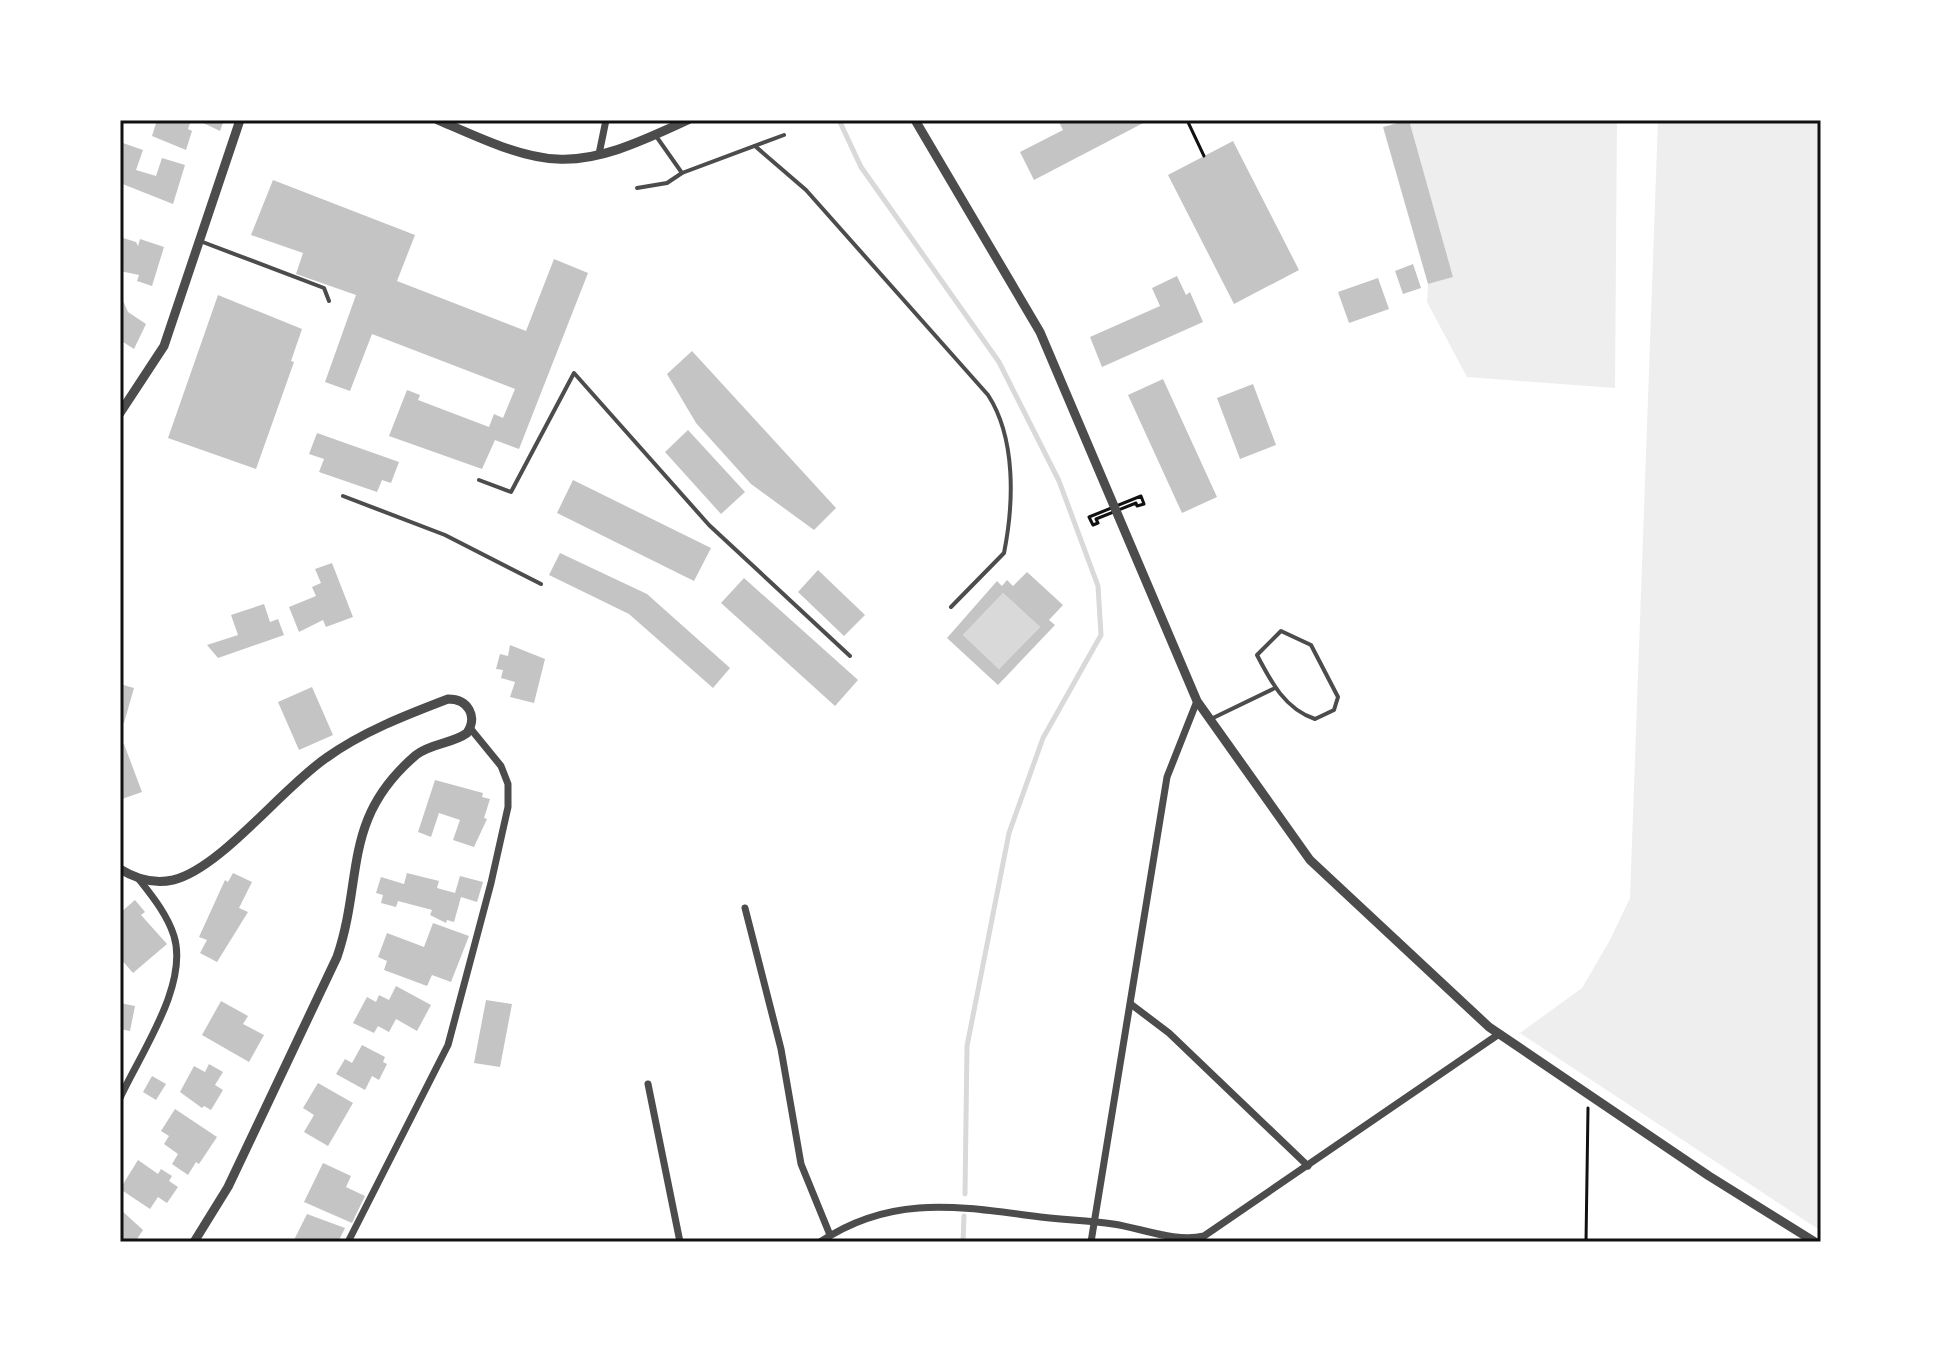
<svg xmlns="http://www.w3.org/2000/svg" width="1941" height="1362" font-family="Mulish,sans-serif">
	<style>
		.green { fill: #eee }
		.water { fill: #d9d9d9 }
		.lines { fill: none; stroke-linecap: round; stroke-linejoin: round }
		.stream { stroke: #d9d9d9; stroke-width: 5 }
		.building { fill: #c4c4c4; fill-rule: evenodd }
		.path { stroke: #111; stroke-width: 3 }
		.service { stroke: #4c4c4c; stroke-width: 4 }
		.minor { stroke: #4c4c4c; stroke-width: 7 }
		.tertiary { stroke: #4c4c4c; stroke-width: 9 }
		.neatline { fill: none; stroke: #111; stroke-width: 3 }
	</style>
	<rect width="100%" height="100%" fill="#fff"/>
	<!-- green -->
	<g class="green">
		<path d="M1409,120H1617L1615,388L1467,377L1427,302L1428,284L1453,277Z"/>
		<path d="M1658,120H1821V1231L1520,1033L1582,988L1610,940L1630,898Z"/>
	</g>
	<!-- water -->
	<path class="water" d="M1003,593L1040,627L999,669L963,635Z"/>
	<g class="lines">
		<!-- stream -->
		<g class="stream">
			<path d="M839,120L861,167L999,362L1059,481L1098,586L1101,635L1043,738L1009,833L967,1046L965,1194"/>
			<path d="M963,1242L964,1216"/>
		</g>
	</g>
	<!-- building -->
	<g class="building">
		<path d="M157,120H191L188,129L192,131L186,150L152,136Z"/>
		<path d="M197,120H224L220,131Z"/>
		<path d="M1058,120H1149L1034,180L1020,152L1063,130Z"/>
		<path d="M1409,120L1453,277L1428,284L1383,127Z"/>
		<path d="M1233,141L1299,270L1234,304L1168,175Z"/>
		<path d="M120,142L143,150L136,170L156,176L162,158L185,165L173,204L120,183Z"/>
		<path d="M273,180L415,235L397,281L526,331L554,259L588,273L519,449L495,440L482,469L389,436L407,390L420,395L418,400L489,427L494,414L503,418L515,389L372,334L350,391L325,382L356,295L296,274L303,253L251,235Z"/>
		<path d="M120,237L136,242L138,246L140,239L164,247L152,286L137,281L139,275L120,271Z"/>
		<path d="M1413,264L1421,288L1403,294L1395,271Z"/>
		<path d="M1177,276L1186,295L1190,292L1203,322L1102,367L1090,337L1160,306L1152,288Z"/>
		<path d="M1378,278L1389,309L1349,323L1338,292Z"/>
		<path d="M120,294L128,312L146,324L134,349L120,340Z"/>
		<path d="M218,295L302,329L291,361L294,362L256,469L168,438Z"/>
		<path d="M692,351L836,508L814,530L751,484L696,423L667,374Z"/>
		<path d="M1163,379L1217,497L1182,513L1128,395Z"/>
		<path d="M1253,384L1276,445L1240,459L1217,398Z"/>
		<path d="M688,430L745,492L721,514L665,452Z"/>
		<path d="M317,433L399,462L391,483L382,480L377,492L319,472L324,459L309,454Z"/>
		<path d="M573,480L711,548L694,581L557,513Z"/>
		<path d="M560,553L647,594L730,668L713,688L629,614L549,575Z"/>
		<path d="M332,563L353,617L326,627L323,620L299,632L289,607L316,596L312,587L321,583L315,569Z"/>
		<path d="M818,570L865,615L844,636L798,592Z"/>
		<path d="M1027,572L1063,605L1049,620L1055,625L998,685L947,638L997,581L1002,586L1007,580L1013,586ZM1003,593L1040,627L999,669L963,635Z"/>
		<path d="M744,578L858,680L835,706L721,603Z"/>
		<path d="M264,604L270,622L278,619L284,635L218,658L207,645L238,635L231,615Z"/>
		<path d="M510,645L545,659L534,703L510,697L515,682L501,678L503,670L496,669L500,654L508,656Z"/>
		<path d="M120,684L134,688L124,723L120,722Z"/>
		<path d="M312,687L333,735L299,750L278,702Z"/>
		<path d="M124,744L142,792L122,799L120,745Z"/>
		<path d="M435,780L483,793L482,797L490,799L484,818L487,819L474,847L453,840L460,820L439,813L431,837L418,832Z"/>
		<path d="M233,873L252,882L239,908L248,912L217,962L200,953L207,940L199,937L225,880L228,882Z"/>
		<path d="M407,873L439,881L437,888L455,893L460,876L483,882L477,902L461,897L454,922L447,920L446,923L430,915L432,910L398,901L396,907L381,903L383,895L376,893L381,877L404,884Z"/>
		<path d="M135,900L145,912L141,915L167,944L133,973L120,958V913Z"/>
		<path d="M433,923L469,936L451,982L432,975L427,986L384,970L387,961L378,957L387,933L424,947Z"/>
		<path d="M396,986L431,1005L417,1031L396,1019L389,1032L378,1026L374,1033L353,1023L367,997L376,1002L379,995L389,1000Z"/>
		<path d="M486,1000L512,1004L500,1067L474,1063Z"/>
		<path d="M221,1001L248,1016L243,1024L264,1035L249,1062L202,1035Z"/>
		<path d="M120,1003L135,1006L130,1031L120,1029Z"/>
		<path d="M362,1045L385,1057L383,1062L387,1064L379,1080L372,1076L365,1090L336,1074L345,1059L352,1063Z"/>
		<path d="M209,1064L223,1072L215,1085L223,1090L211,1110L204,1106L202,1108L180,1092L194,1066L205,1072Z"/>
		<path d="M152,1076L166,1084L156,1100L143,1092Z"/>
		<path d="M318,1083L353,1103L328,1146L304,1132L314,1115L303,1108Z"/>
		<path d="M175,1109L217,1137L199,1164L196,1162L188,1175L172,1164L178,1154L164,1144L169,1136L161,1131Z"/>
		<path d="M138,1160L158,1174L161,1169L172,1176L169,1181L178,1187L167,1203L158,1197L150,1209L120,1189Z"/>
		<path d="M323,1163L351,1176L346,1187L365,1196L352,1223L304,1202Z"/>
		<path d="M120,1209L143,1230L135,1242H120Z"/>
		<path d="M307,1214L345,1228L338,1242H293Z"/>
	</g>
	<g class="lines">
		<!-- path -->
		<g class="path">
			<path d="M1187,120L1204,156"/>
			<path d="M1141,496L1144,504L1137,506L1136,503L1096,519L1098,523L1093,525L1089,517Z"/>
			<path d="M1586,1242L1588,1108"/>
		</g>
		<!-- service -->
		<g class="service">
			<path d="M656,136L682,173L784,135"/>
			<path d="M755,146L806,190L988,395C1016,438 1014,503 1004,553L951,607"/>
			<path d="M637,188L667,183L682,173"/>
			<path d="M200,241L324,288L329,301"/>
			<path d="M479,480L511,492L574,373L709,525L850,656"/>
			<path d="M343,496L445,535L541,584"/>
			<path d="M1281,631L1311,645L1338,697L1334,710L1315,719C1285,709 1271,682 1257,655Z"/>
			<path d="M1213,718L1273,689"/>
		</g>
		<!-- minor -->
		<g class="minor">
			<path d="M599,154L606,120"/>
			<path d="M745,908L781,1049L801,1164L830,1235"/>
			<path d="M1132,1005L1169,1033L1308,1166"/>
			<path d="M648,1084L680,1242"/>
			<path d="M120,1098C140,1054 189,985 174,936C167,914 152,896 138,878"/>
			<path d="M348,1242L448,1045L491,883L508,807V784L501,766L470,728"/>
			<path d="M820,1242C890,1195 955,1206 1033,1216C1060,1220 1087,1220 1113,1224C1141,1228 1176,1243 1204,1236L1499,1034"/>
			<path d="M1091,1242L1167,777L1197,701"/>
		</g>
		<!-- tertiary -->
		<g class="tertiary">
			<path d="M438,120C474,135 517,157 557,159C601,162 648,138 688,120"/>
			<path d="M915,120L1040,332L1197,701L1310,860L1489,1027L1709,1176L1815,1242"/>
			<path d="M120,413L164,346L240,120"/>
			<path d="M120,869C136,879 154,884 173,880C220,869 282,788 326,758C362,732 406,715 448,699C468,699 478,716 467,733C452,744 431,743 416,755C341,819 364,878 337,957L228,1187L194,1242"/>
		</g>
	</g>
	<!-- border -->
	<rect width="1941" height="1362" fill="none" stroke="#ffffff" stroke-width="244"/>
	<rect x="122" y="122" width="1697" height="1118" class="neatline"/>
</svg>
